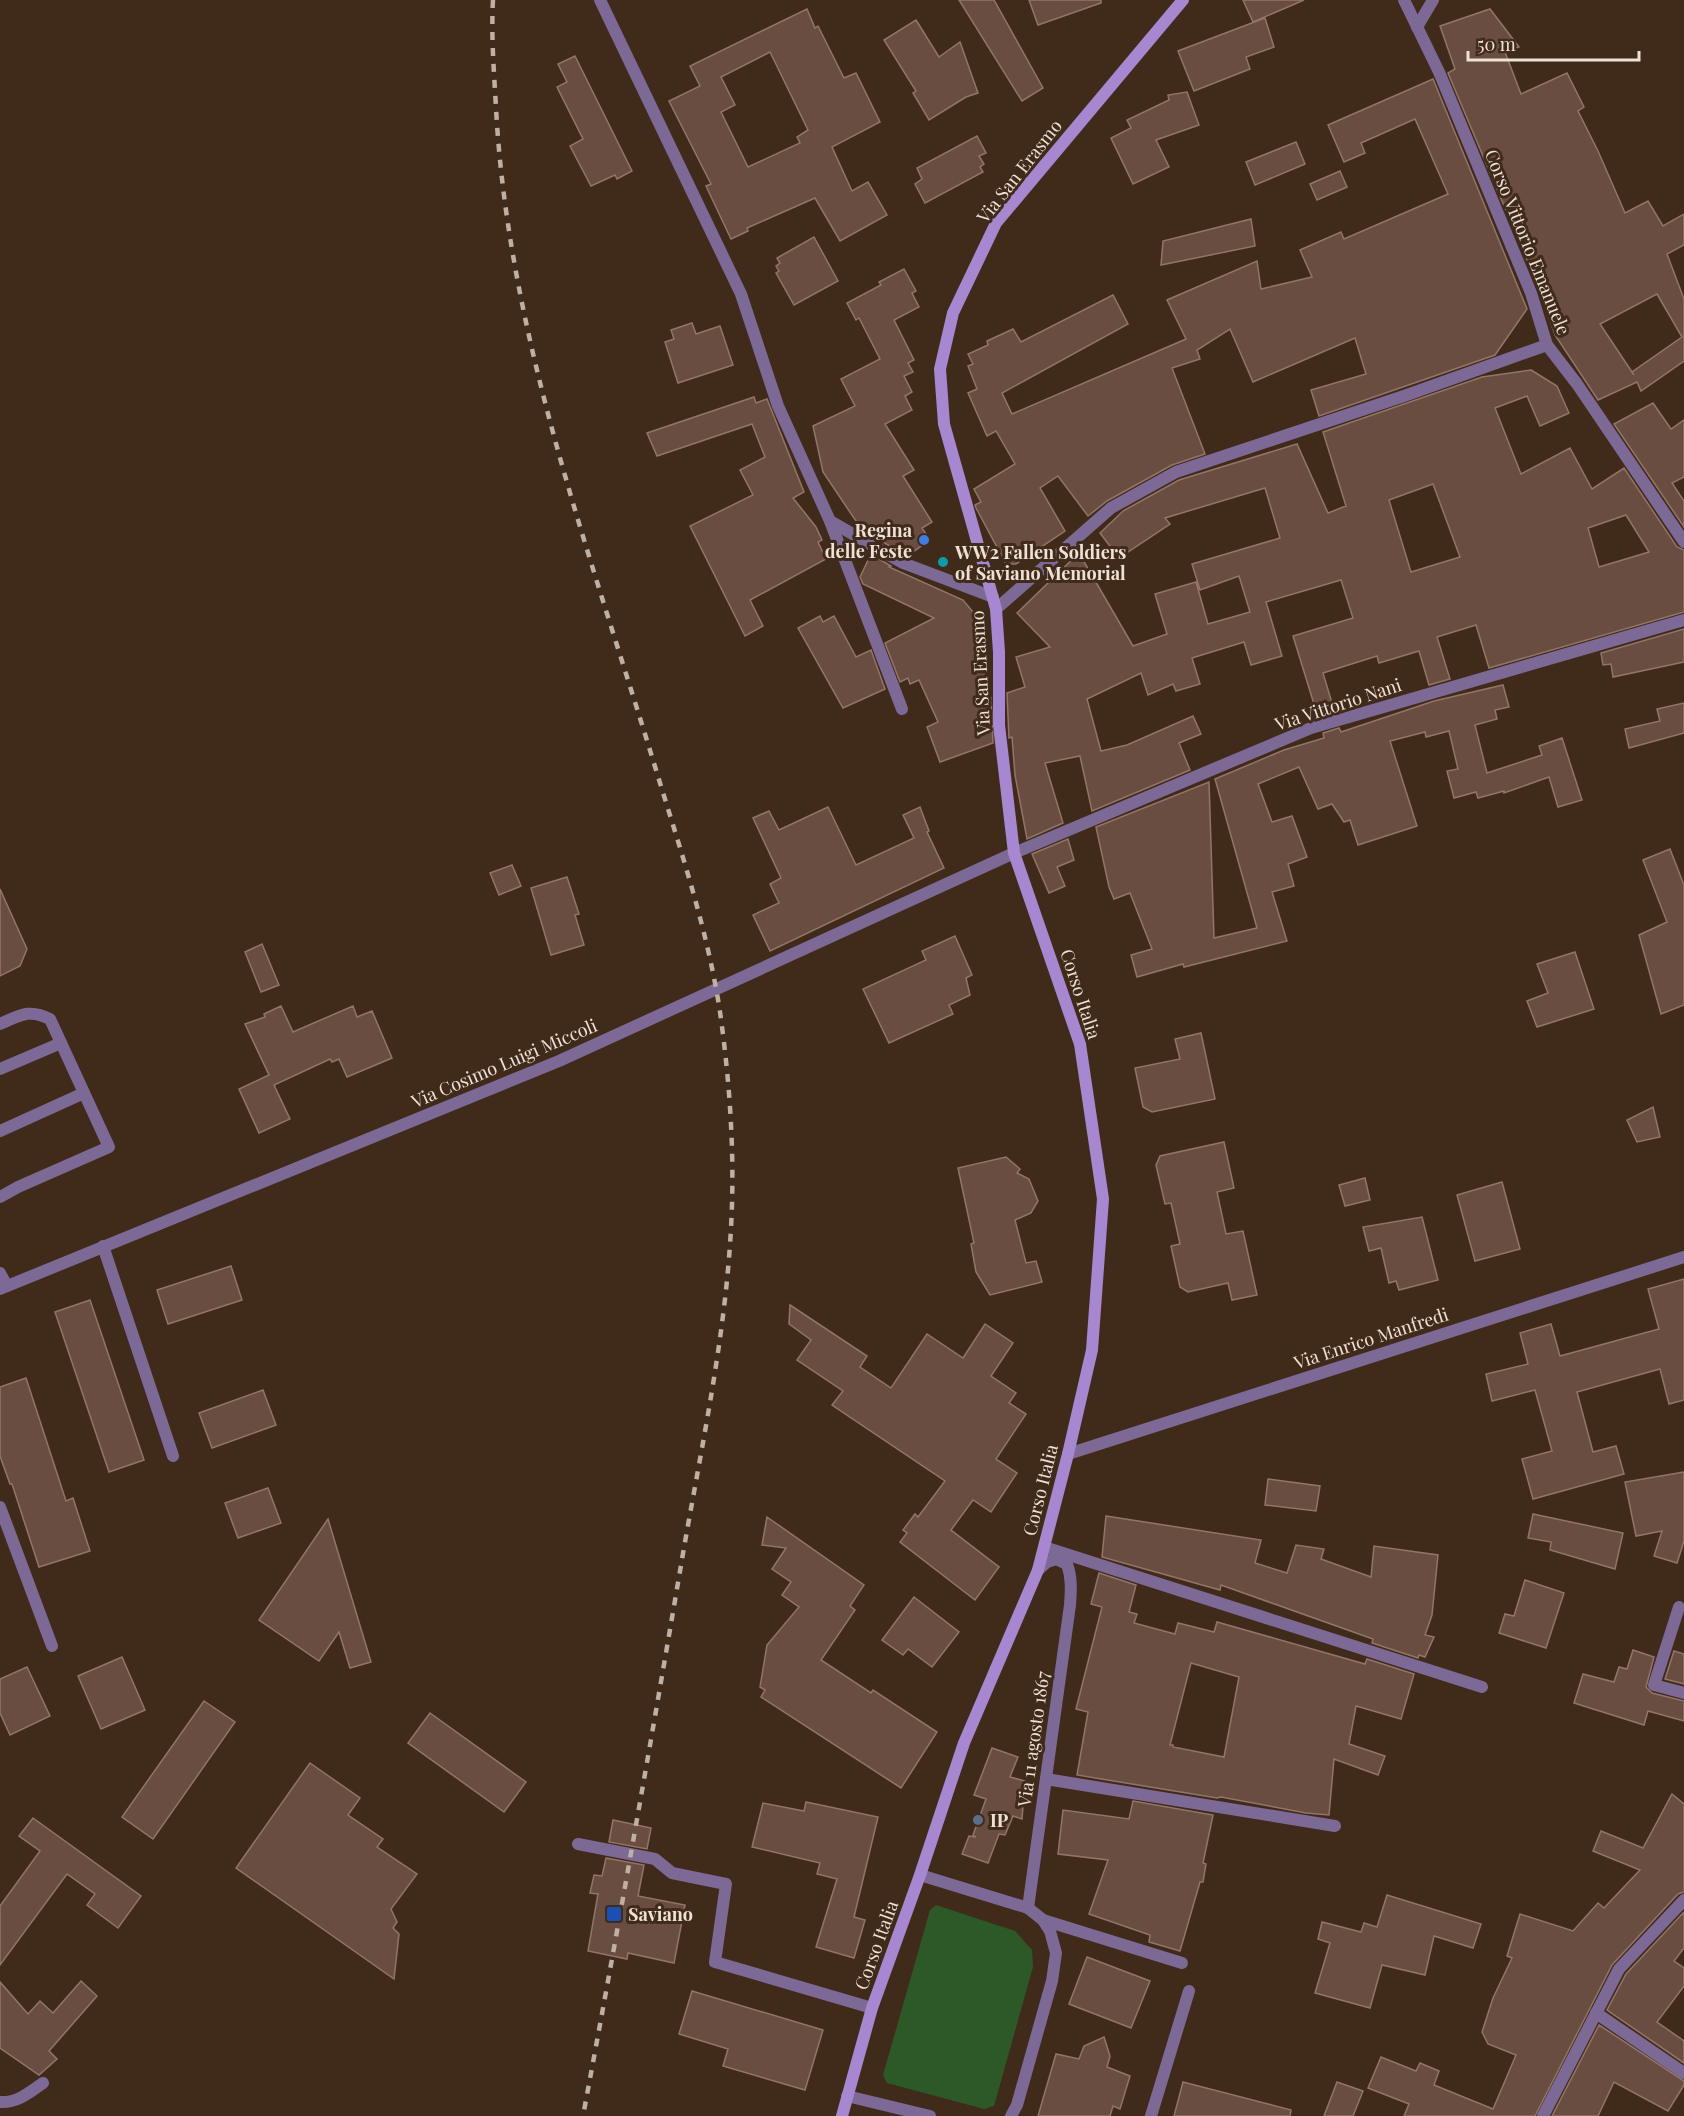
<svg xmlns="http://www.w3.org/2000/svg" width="1684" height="2116" font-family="'Playfair Display',serif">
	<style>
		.green { fill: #2d5827 }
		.building { fill: #694d41; stroke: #937568; stroke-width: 1.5; fill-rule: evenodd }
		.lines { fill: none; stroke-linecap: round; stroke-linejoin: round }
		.service { stroke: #7c6996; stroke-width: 12 }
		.minor { stroke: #7c6996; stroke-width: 12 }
		.secondary { stroke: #a787cf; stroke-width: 12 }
		.rail { stroke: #c0b0a3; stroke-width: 4.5; stroke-dasharray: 8 8; stroke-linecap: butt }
		.shop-dot { fill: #3f7fe0; stroke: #402b1a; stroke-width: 2 }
		.culture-dot { fill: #0f9aa8; stroke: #402b1a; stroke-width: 2 }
		.service-dot { fill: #5c6f8a; stroke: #402b1a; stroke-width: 2 }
		.transit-dot { fill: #1a4fb4; stroke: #402b1a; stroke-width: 2 }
		.labels { text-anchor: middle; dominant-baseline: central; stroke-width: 6; stroke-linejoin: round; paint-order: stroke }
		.street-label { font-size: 18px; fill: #efe1d6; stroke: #402b1a }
		.poi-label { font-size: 18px; font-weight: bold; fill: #efe1d6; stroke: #402b1a; text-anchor: start }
	</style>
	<rect width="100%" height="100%" fill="#402b1a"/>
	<!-- green -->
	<path class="green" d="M936,1905L1015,1931L1032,1950L1033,1967L994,2106L984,2109L887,2083L883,2075L930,1910Z"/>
	<!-- building -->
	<g class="building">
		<path d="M959,0H994L1043,88L1022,101Z"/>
		<path d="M1029,0H1101V3L1038,25Z"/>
		<path d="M1243,0H1304L1253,22Z"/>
		<path d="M807,9L815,28L818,26L844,78L856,73L880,122L832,147L852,191L868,182L887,215L840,241L815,198L747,228L748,231L731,239L706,186L711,184L669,101L700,86L690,66ZM770,52L808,130L797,137L800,143L748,167L721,112L735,105L721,77Z"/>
		<path d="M1490,9L1519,47L1505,52L1521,94L1567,73L1584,107L1578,111L1598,151L1625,213L1648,201L1663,226L1684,214V245L1667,254L1684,299V361L1641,391L1637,382L1598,400L1555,335L1540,291L1448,73L1455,69L1440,26ZM1657,294L1682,337L1632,372L1634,375L1600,324Z"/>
		<path d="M1265,18L1274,47L1246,57L1250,69L1194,91L1178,51Z"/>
		<path d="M916,20L939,57L960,42L978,93L966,97L929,120L913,93L916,91L884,40Z"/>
		<path d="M575,56L632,171L617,179L615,175L591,186L570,146L583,139L557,87L567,82L558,64Z"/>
		<path d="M1433,79L1527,309L1495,355L1319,416L1311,390L1366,374L1355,338L1253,382L1230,329L1197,350L1200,359L1172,368L1205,454L1172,465L1107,501L1088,516L1058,476L1040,488L1065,531L1016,564H1006L976,508L975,505L981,502L974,489L1015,464L996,431L987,436L968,393L977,389L968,366L973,364L968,354L988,345L987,341L1013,329L1021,342L1113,295L1128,324L1002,393L1012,414L1186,339L1167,300L1257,261L1261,289L1312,277L1300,250L1341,232L1344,239L1448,194L1415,119L1361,143L1365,153L1344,162L1328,125Z"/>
		<path d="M1187,92L1199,125L1156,140L1169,167L1133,184L1111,138L1131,128L1127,120L1169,100L1168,95Z"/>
		<path d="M977,136L986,153L979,156L984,164L980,167L983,172L925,203L915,184L922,179L917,168Z"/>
		<path d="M1296,142L1305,164L1255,185L1246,162Z"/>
		<path d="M1340,171L1347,187L1317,200L1310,184Z"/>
		<path d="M1251,219L1255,246L1161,265L1163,241Z"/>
		<path d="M814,237L838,281L794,305L776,273L779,271L776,266L780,263L777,258Z"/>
		<path d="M904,269L916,291L912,293L919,307L894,320L914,360L908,363L913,372L904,376L912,392L905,396L912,410L885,424L914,470L903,476L932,522L922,528L930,540L907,556L862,530L823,472L813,426L855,406L841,379L880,359L859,318L856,320L847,303L881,285L879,282Z"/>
		<path d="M692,323L696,334L720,326L733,365L678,383L665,342L674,339L671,330Z"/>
		<path d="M1531,370L1557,386L1569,413L1540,426L1527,396L1495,408L1521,474L1570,448L1592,489L1624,468L1677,547L1684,550V612L1489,668L1476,625L1437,637L1450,679L1429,685L1419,651L1379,663L1377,656L1323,673L1335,713L1318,717L1293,636L1353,618L1341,580L1266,602L1282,656L1251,665L1244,642L1192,658L1200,684L1176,691L1173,684L1148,695L1141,673L1087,699L1101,751L1127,745L1193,716L1201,734L1179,743L1190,770L1092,811L1080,756L1045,763L1063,823L1027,839L1015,775L1012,737L1009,738L1007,693L1025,687L1016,657L1050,647L1017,613L1079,553L1133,646L1167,634L1155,594L1196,582L1208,624L1250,612L1239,576L1200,590L1192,564L1280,538L1265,488L1165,518L1170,524L1119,558L1100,533L1123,511L1179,480L1297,444L1328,513L1346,506L1323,432L1482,377ZM1433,484L1460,557L1411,572L1389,500ZM1626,515L1649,552L1599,567L1588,528Z"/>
		<path d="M754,397L756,403L767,399L804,492L793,498L816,527L822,540L818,542L826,559L750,600L763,626L745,636L690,526L753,495L740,470L765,457L752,424L657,456L647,433Z"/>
		<path d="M1653,403L1671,429L1684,420V477L1672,483L1684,501V527L1614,424Z"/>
		<path d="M871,554L891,566L889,567L963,600L978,618L974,623L983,639L987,699L991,698L993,743L940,762L927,727L938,722L919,680L910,684L908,678L900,682L885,643L934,618L863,584L860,577Z"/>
		<path d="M820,616L823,622L834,616L856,657L871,650L885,689L843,708L798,628Z"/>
		<path d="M1684,629V662L1613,677L1611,664L1603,665L1601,653Z"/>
		<path d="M1503,685L1509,707L1495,710L1497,719L1475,725L1487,773L1542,755L1539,746L1562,738L1582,800L1558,807L1549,777L1504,793V791L1478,798L1476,792L1454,798L1447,771L1458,769L1449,731L1426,737L1425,732L1390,741L1417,826L1358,845L1350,820L1344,822L1332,804L1318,809L1299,767L1258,784L1272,822L1292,816L1307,857L1288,864L1294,886L1272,892L1287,941L1184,967L1183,964L1137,977L1131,955L1152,949L1130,893L1114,899L1109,887L1096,827L1209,782L1214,938L1257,928L1215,779L1284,750L1324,738L1323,733L1339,728L1341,732L1434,701Z"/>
		<path d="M1684,703V733L1629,748L1625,729L1660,721L1657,709Z"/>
		<path d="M828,807L856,865L914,838L903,815L920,807L929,831L927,832L944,868L770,951L753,915L779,903L770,884L781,878L753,818L769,811L779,830Z"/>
		<path d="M1068,839L1074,860L1057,867L1065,886L1049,893L1032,854Z"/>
		<path d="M1670,849L1684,885V1005L1661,1014L1639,935L1667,922L1643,860Z"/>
		<path d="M512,865L521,886L499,895L490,873Z"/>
		<path d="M567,877L579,914L575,915L584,945L551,955L531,888Z"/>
		<path d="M0,889L27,949L20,966L0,976Z"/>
		<path d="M955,936L972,975L966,978L970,995L949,1005L953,1014L889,1043L863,989L926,960L922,951Z"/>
		<path d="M262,944L279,985L261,992L245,952Z"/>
		<path d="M1575,952L1594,1009L1537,1027L1527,1001L1548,993L1537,964Z"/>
		<path d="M281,1006L293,1032L353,1006L357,1017L372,1011L392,1058L347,1077L339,1059L332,1062L330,1059L274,1085L290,1119L259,1133L239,1089L269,1075L245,1024L265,1017L264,1014Z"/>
		<path d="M1201,1033L1215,1099L1152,1112L1143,1107L1135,1068L1180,1059L1175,1039Z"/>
		<path d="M1653,1107L1660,1137L1637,1142L1627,1120Z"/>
		<path d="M1224,1142L1234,1188L1217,1192L1226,1234L1243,1231L1257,1295L1232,1300L1228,1283L1188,1292L1180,1287L1171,1246L1180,1244L1171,1203L1165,1204L1156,1165L1160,1156Z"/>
		<path d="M1006,1157L1020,1169L1017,1173L1029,1179L1038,1201L1031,1213L1015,1220L1026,1263L1036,1261L1042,1282L990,1295L976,1272L971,1244L974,1243L958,1168Z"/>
		<path d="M1365,1178L1370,1200L1345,1206L1339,1185Z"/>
		<path d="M1502,1182L1520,1249L1475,1261L1457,1195Z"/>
		<path d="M1422,1217L1438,1280L1399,1290L1396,1281L1389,1283L1381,1248L1369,1251L1363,1227Z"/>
		<path d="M231,1266L242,1300L168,1324L157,1290Z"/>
		<path d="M1684,1279V1400L1669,1404L1660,1369L1577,1392L1593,1452L1616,1446L1624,1474L1533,1499L1522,1459L1552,1451L1535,1390L1492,1401L1486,1374L1528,1364L1520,1333L1551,1324L1560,1356L1659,1329L1648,1289Z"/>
		<path d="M90,1300L144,1460L109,1472L55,1312Z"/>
		<path d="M790,1305L867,1356L860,1367L891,1388L927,1334L963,1358L985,1324L1013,1343L991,1376L1016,1393L1009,1403L1026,1414L996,1459L1017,1473L991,1512L973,1500L951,1530L999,1567L975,1600L900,1542L907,1533L903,1530L915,1514L918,1517L945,1481L832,1405L843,1391L797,1360L811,1340L789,1324Z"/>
		<path d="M26,1378L66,1501L73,1498L90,1551L39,1567L12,1484H10L0,1456V1387Z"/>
		<path d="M263,1390L276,1425L212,1448L199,1413Z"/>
		<path d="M1684,1472V1541L1677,1563L1654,1556L1662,1531L1636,1536L1625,1482Z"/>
		<path d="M1268,1479L1320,1486L1316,1511L1265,1505Z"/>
		<path d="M268,1488L281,1523L238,1538L225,1503Z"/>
		<path d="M1533,1514L1623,1533L1615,1569L1550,1550L1551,1542L1528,1538Z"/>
		<path d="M1106,1516L1261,1540L1255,1563L1287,1573L1296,1545L1324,1549L1321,1559L1371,1577L1374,1546L1438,1555L1432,1615L1425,1635L1434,1637L1425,1657L1419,1655L1418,1658L1372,1643L1373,1639L1221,1585L1220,1590L1102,1557Z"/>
		<path d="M767,1517L864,1585L850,1606L855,1610L821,1660L871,1693L873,1690L937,1732L901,1788L761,1697L765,1690L760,1687L767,1645L799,1607L782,1595L791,1582L772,1569L786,1548L762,1545Z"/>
		<path d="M328,1519L371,1662L350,1668L339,1632L319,1661L259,1620Z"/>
		<path d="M1099,1573L1136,1585L1129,1612L1137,1614L1134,1623L1175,1634L1178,1623L1214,1632L1217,1622L1365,1664L1367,1659L1414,1674L1401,1719L1356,1706L1349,1744L1385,1756L1378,1775L1334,1759L1329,1815L1306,1813L1221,1797L1217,1798L1077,1775L1088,1712L1076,1709L1102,1607L1091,1604ZM1191,1663L1239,1677L1224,1757L1173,1747V1745H1170Z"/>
		<path d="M1525,1580L1564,1593L1546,1648L1499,1633L1505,1614L1514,1616Z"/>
		<path d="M914,1597L959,1632L932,1667L908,1649L903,1655L882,1640Z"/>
		<path d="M1633,1650L1654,1657L1646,1687L1652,1693L1684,1701V1721L1648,1711L1644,1725L1574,1703L1583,1674L1614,1682L1619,1667L1627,1669Z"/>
		<path d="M1674,1651L1684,1654V1684L1665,1679Z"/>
		<path d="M122,1657L145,1710L101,1729L78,1676Z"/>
		<path d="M27,1667L50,1716L10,1735L0,1713V1679Z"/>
		<path d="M204,1701L235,1722L153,1839L122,1817Z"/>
		<path d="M430,1713L526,1782L504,1812L408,1743Z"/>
		<path d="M992,1748L1018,1757L1010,1777L1025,1781L1022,1819L1013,1816L1005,1835L999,1834L988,1863L962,1854L969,1836L976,1837L973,1835L986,1799L974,1795Z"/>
		<path d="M310,1763L360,1798L348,1815L383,1839L377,1847L417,1874L391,1909L397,1922L393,1928L399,1934L394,1979L236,1868Z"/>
		<path d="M1672,1794L1684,1804V1892L1678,1894L1612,1965L1535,2116H1404L1409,2104L1368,2088L1381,2057L1416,2071L1420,2063L1439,2071L1434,2085L1493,2109L1516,2055L1488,2044L1482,2032L1493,1998L1512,1958L1507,1956L1520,1914L1573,1931L1598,1903L1604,1908L1640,1870L1593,1851L1601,1831L1643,1848Z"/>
		<path d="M1133,1801L1213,1815L1203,1863L1206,1864L1203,1882H1200L1180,1951L1149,1942L1150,1935L1089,1914L1108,1860L1058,1854L1063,1810L1129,1819Z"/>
		<path d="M806,1802L878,1817L854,1917L865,1920L854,1958L816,1947L837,1879L817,1874L820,1863L752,1847L763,1803L804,1811Z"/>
		<path d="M33,1818L141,1896L118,1928L87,1905L95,1894L67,1874L0,1965V1906L40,1851L19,1836Z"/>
		<path d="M613,1820L651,1828L647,1849L609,1842Z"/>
		<path d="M606,1858L644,1865L638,1896L685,1905L674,1963L628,1953L627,1959L588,1951L598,1894L590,1893L594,1875L602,1876Z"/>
		<path d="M1387,1895L1481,1924L1473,1948L1434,1936L1425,1975L1382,1965L1370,2008L1315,1993L1330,1943L1318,1939L1322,1922L1361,1932L1364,1923L1377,1927Z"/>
		<path d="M1684,1912V1948L1674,1961L1684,1968V1986L1657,2022L1684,2041V2063L1607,2010L1626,1974Z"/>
		<path d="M1087,1957L1150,1981L1131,2028L1069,2004Z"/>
		<path d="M81,1981L97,1996L49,2051L57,2059L39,2075L0,2048V1982L28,2014L40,2001L53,2013Z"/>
		<path d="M692,1991L823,2030L805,2090L723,2066L728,2049L679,2034Z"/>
		<path d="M1599,2025L1684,2081V2085L1668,2111L1614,2082L1598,2116H1552Z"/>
		<path d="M1104,2037L1110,2056L1107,2067L1130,2076L1120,2109L1113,2106L1110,2116H1038L1056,2054L1079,2059L1084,2046Z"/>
		<path d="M1183,2082L1291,2110L1290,2116H1174Z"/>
		<path d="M1337,2082L1363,2091L1353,2116H1324Z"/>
	</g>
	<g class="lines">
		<!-- service -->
		<g class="service">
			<path d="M0,1024C19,1016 29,1008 50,1019L109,1147L18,1187L0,1197"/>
			<path d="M0,1069L61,1043"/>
			<path d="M0,1131L84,1093"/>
			<path d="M0,1273L7,1286"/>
			<path d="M1679,1607L1654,1685L1684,1693"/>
		</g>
		<!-- minor -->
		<g class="minor">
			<path d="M600,0L741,294L778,406L830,521L903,563L993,597"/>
			<path d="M1404,0L1439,72L1531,293L1547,345L1577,384L1684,542"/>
			<path d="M1417,27L1433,0"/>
			<path d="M830,521L902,709"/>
			<path d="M996,609L1111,508L1176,472L1404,396L1547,345"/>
			<path d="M103,1246L173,1456"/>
			<path d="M0,1289L559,1061L1014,853L1311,728L1684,620"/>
			<path d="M1068,1454L1684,1257"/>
			<path d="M0,1507L52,1646"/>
			<path d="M1044,1547L1482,1687"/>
			<path d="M1046,1779L1335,1826"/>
			<path d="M578,1844L655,1859L672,1873L726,1884L715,1962L872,2008"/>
			<path d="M920,1875L1028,1908"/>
			<path d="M1043,1920L1182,1963"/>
			<path d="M1596,2013L1684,2073"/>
			<path d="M847,2096L930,2116"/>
			<path d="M0,2102C17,2103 29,2093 43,2083"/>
			<path d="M1011,2116L1017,2105L1052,1981L1056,1953L1050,1931L1043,1920L1028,1908L1070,1605C1071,1591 1072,1578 1067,1564L1056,1559L1047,1562L1038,1570"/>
			<path d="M1151,2116L1189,1991"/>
			<path d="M1543,2116L1619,1969L1684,1900"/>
		</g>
		<!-- secondary -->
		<path class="secondary" d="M842,2116L872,2008L920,1875L964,1743L1038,1570L1068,1454L1092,1350L1103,1199L1080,1044L1014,853L999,725V652L996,609L944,424L940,369L953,313L996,223L1183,0"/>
		<!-- rail -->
		<path class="rail" d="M493,0C491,36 494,72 496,108C508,332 588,548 653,760C678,843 707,926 720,1012C730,1083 735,1156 731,1228C725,1343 699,1458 680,1571C649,1753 617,1935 583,2116"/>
	</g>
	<!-- markers -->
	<circle class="shop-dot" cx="924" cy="540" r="6"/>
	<circle class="culture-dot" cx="943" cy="562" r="6"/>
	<circle class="service-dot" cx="978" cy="1820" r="6"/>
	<rect class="transit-dot" x="606" y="1906" width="16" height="16" rx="3"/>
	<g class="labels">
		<!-- street labels -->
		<g class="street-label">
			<text transform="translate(1019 171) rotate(-52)">Via San Erasmo</text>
			<text transform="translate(1528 242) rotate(68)">Corso Vittorio Emanuele</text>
			<text transform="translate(980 673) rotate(-93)">Via San Erasmo</text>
			<text transform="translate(1338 704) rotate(-18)">Via Vittorio Nani</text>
			<text transform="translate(1081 994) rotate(72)">Corso Italia</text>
			<text transform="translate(504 1063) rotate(-23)">Via Cosimo Luigi Miccoli</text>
			<text transform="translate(1371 1338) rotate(-18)">Via Enrico Manfredi</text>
			<text transform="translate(1040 1490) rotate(-76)">Corso Italia</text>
			<text transform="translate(1033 1739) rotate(-82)">Via 11 agosto 1867</text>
			<text transform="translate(876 1945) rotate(-70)">Corso Italia</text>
		</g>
		<!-- poi labels -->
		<g class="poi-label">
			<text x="912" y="530" text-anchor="end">Regina<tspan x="912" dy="21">delle Feste</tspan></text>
			<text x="955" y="552">WW2 Fallen Soldiers<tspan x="955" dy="21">of Saviano Memorial</tspan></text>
			<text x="990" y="1820">IP</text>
			<text x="628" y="1914">Saviano</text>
		</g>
	</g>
	<!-- scale -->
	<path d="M1468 51v9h171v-9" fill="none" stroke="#efe1d6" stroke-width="3"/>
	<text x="1477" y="51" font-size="18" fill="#efe1d6" stroke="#402b1a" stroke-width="4.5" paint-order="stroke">50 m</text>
</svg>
